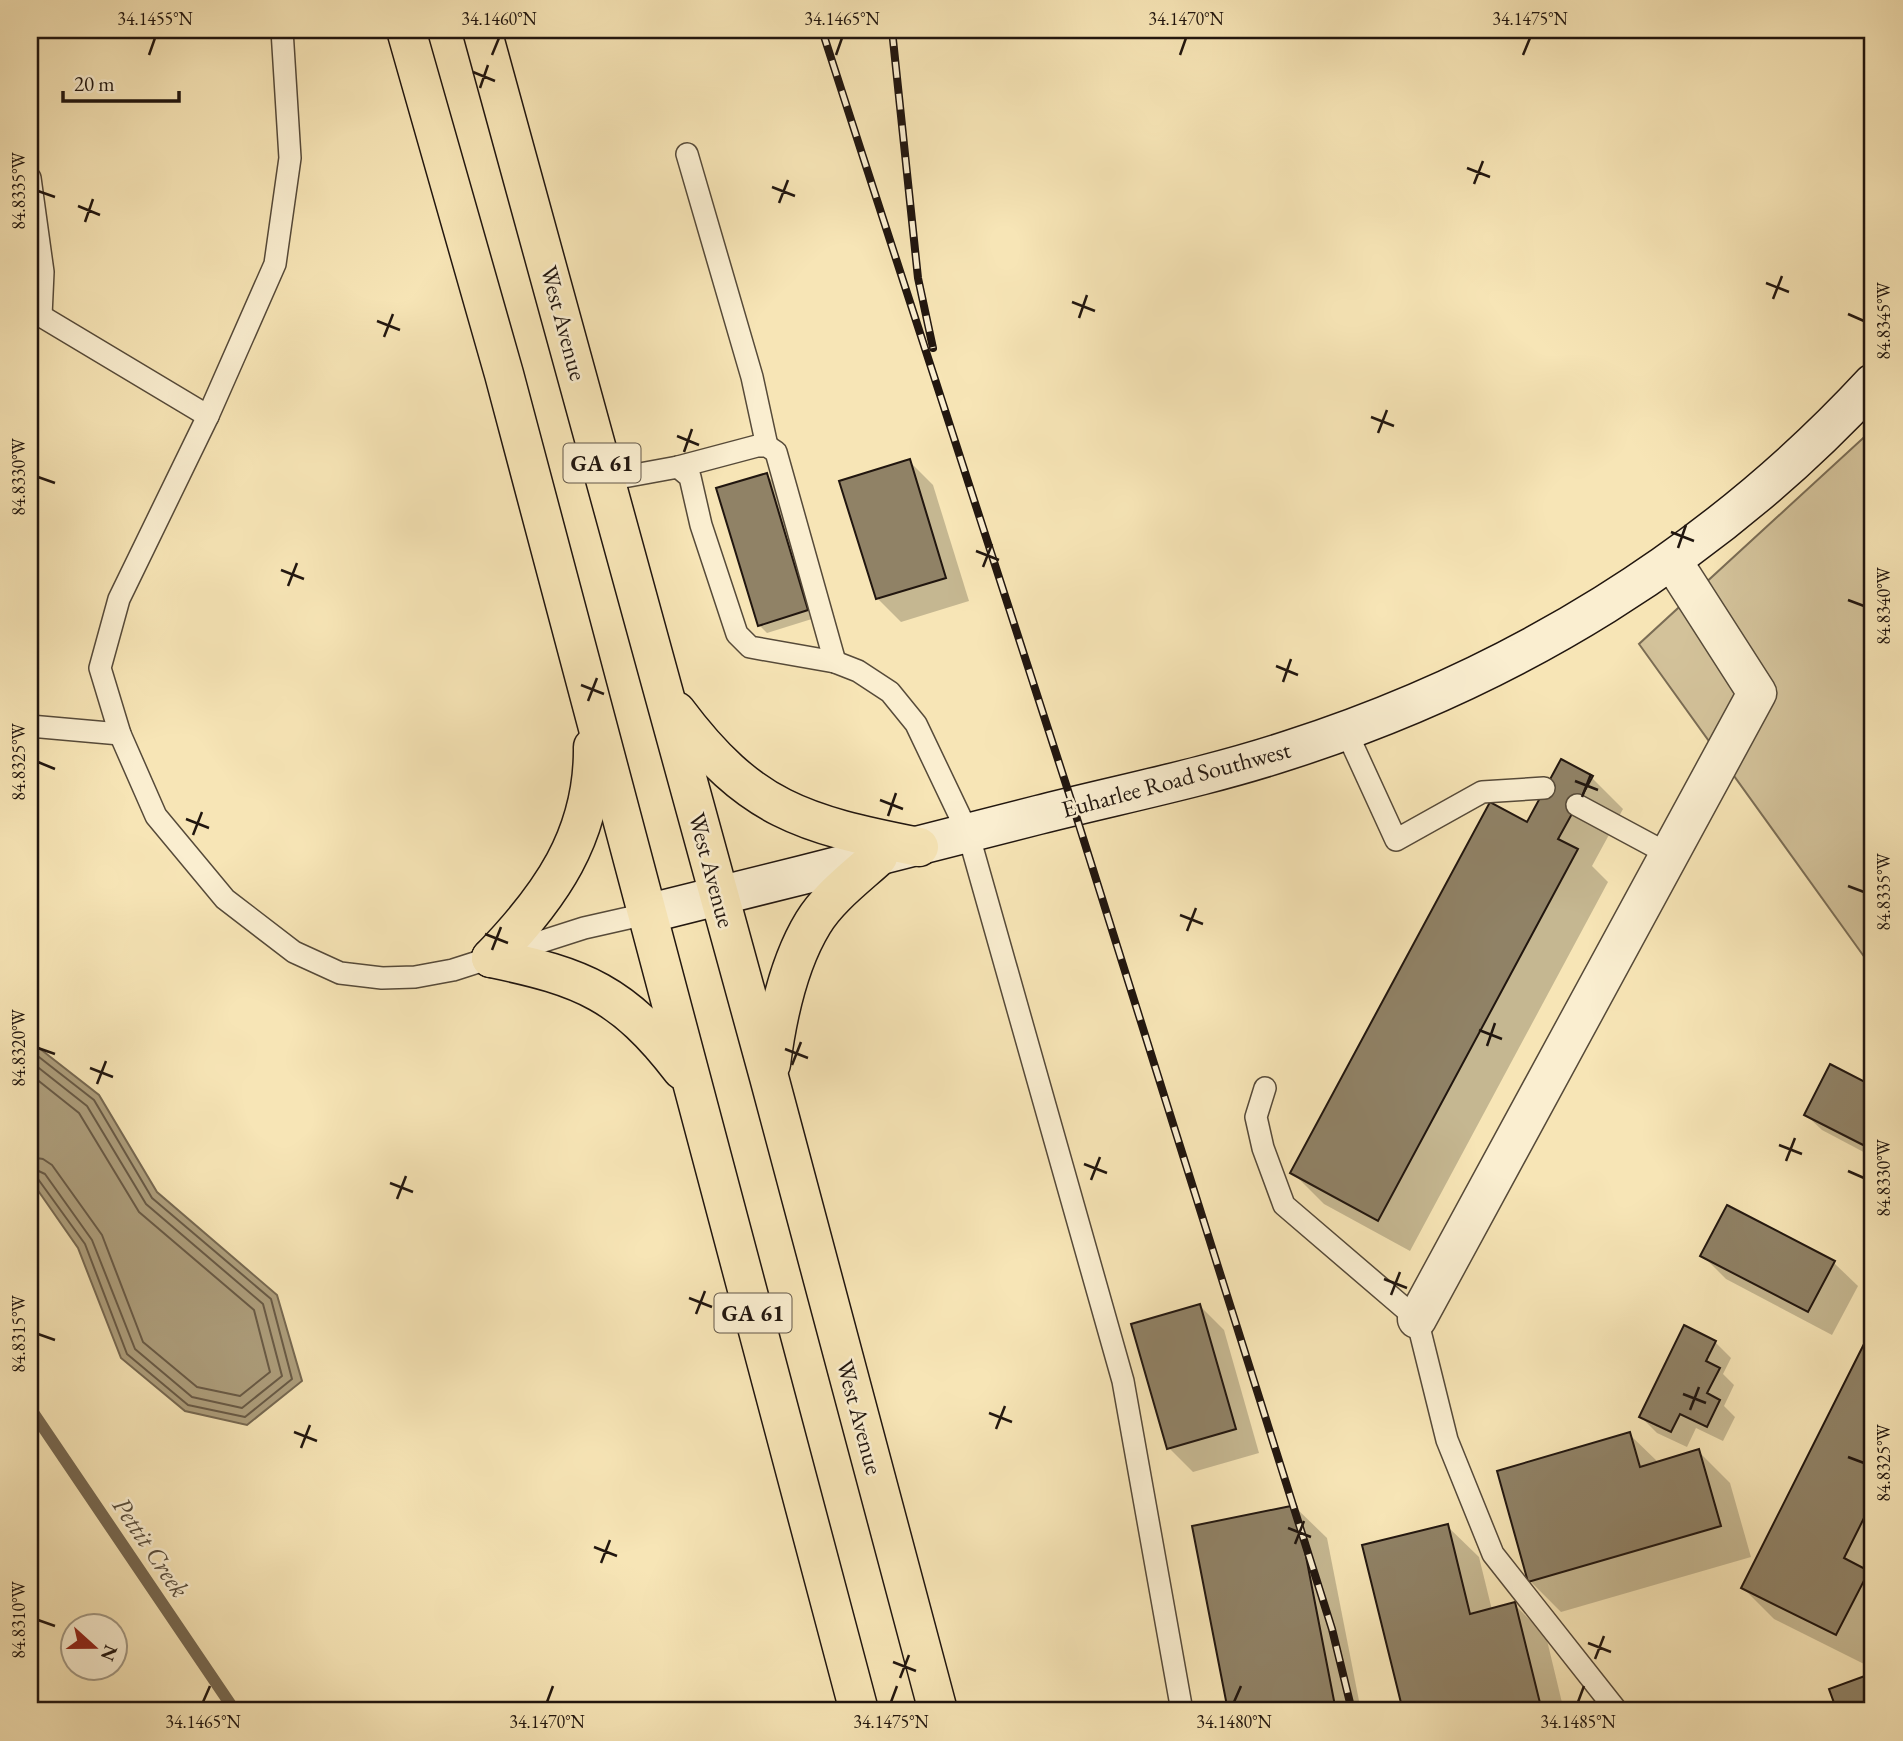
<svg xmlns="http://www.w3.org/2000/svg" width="1903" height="1741" font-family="'EB Garamond',serif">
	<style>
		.green { fill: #d3c29a; stroke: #7a6c54; stroke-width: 2 }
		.water { fill: #ae9f7d; stroke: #766851; stroke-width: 2 }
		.shadow { fill: #0003 }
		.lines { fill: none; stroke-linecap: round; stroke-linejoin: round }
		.shore { stroke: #685a46; stroke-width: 2 }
		.stream { stroke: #766851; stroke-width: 12 }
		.building { fill: #908266; stroke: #21160f; stroke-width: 2 }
		.lane-casing { stroke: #564a39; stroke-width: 24 }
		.street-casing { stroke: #564a39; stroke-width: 41 }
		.secondary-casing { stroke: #21160f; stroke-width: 41 }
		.primary-casing { stroke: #21160f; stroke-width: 41 }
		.lane { stroke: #faeed0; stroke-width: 21 }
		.street { stroke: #faeed0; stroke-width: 38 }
		.secondary { stroke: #faeed0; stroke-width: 38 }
		.primary { stroke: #f7e5b6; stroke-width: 38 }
		.rail-casing { stroke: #21160f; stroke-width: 8 }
		.rail { stroke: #faeed0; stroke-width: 5; stroke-dasharray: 16; stroke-linecap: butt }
		.ticks { fill: none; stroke: #21160f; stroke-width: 2.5 }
		.labels { text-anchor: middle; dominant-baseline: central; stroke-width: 5; stroke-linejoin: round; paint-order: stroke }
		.shield { fill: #faeed0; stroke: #625749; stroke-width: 2 }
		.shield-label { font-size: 23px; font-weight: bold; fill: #21160f }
		.street-label { font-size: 24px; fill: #21160f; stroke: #faeed0 }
		.water-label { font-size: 26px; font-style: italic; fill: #594d3b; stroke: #faeed0 }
		.neatline { fill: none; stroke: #21160f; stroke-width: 2.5 }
		.ticks-label { font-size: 18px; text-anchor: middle; fill: #21160f }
	</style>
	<rect width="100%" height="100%" fill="#f7e5b6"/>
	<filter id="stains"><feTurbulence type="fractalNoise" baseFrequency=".00286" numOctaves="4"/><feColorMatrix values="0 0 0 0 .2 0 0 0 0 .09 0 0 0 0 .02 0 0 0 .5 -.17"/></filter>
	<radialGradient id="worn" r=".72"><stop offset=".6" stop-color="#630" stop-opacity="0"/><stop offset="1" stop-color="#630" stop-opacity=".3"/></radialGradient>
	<!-- green -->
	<path class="green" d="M1873,429V969L1639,644Z"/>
	<!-- water -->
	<path class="water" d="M30,1041L99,1095L157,1192L277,1295L302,1381L247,1425L185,1411L121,1358L78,1248L30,1179Z"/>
	<!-- shadow -->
	<g class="shadow">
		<path d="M909,461L933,485L969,601L901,622L877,598Z"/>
		<path d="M766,475L774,482L815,618L767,633L759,625Z"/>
		<path d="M1592,778L1623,809L1592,866L1608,882L1410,1251L1324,1204L1293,1173L1528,825Z"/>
		<path d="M1831,1066L1873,1088V1157L1822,1130L1806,1115Z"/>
		<path d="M1702,1255L1834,1263L1858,1286L1832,1335L1726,1279Z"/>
		<path d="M1200,1306L1224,1330L1259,1453L1193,1472L1169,1448Z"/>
		<path d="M1715,1342L1731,1358L1723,1374L1734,1385L1724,1406L1735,1417L1723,1441L1696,1428L1687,1447L1657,1433L1641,1417Z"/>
		<path d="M1866,1345L1873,1349V1655L1868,1666L1774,1619L1743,1588Z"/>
		<path d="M1629,1434L1659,1463L1698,1451L1730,1483L1751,1557L1561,1612L1530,1581Z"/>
		<path d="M1295,1507L1327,1538L1361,1711H1230L1194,1528Z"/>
		<path d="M1447,1526L1479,1557L1492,1610L1514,1604L1546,1636L1564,1711H1404L1364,1547Z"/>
	</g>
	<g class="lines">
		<!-- shore -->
		<g class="shore">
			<path d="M30,1050L94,1100L152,1198L271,1299L292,1379L245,1417L188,1405L127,1354L85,1244L38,1179L30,1176"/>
			<path d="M30,1061L87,1106L146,1204L263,1304L282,1376L242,1408L192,1397L135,1349L92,1240L45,1174L30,1167"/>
			<path d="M30,1074L79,1113L139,1212L254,1310L270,1372L240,1396L197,1387L143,1342L102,1235L52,1165L43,1159L30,1157"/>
		</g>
		<!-- stream -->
		<path class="stream" d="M30,1408L235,1711"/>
	</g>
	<!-- building -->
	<g class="building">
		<path d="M910,459L946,578L876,599L839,481Z"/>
		<path d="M767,473L808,610L758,626L716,488Z"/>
		<path d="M1561,759L1593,776L1558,839L1578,849L1378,1221L1290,1173L1490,802L1527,822Z"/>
		<path d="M1830,1064L1873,1086V1150L1804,1115Z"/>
		<path d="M1727,1205L1835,1261L1808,1312L1700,1256Z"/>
		<path d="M1200,1304L1236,1429L1167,1449L1131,1324Z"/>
		<path d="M1684,1325L1716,1341L1706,1361L1720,1368L1707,1393L1720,1400L1707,1427L1680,1414L1671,1432L1639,1417Z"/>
		<path d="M1865,1342L1873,1347V1500L1844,1558L1869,1571L1836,1635L1741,1588Z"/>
		<path d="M1630,1432L1640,1467L1699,1449L1721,1526L1528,1582L1497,1471Z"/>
		<path d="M1296,1505L1336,1711H1228L1192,1526Z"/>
		<path d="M1448,1524L1470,1614L1515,1602L1542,1711H1403L1362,1545Z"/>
		<path d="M1873,1673V1711H1837L1829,1689Z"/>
	</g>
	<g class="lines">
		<!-- lane casing -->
		<g class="lane-casing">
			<g id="lane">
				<path d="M282,30L290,158L275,264L208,416L119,599L100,668L120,734L156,816L225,899L294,952L340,973L382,978L415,977L453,970L584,928L646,914"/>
				<path d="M687,154L752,377L767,446"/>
				<path d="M30,178L43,272L41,316"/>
				<path d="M30,318L41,316L208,416"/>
				<path d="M678,467L757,446H767L776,452L835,662"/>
				<path d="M607,480L678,467L690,477L701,525L737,634L750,647L835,662L858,671L890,692L916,724L968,833L1123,1381L1182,1711"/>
				<path d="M30,726L120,734"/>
				<path d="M1346,731L1396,840L1482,792L1544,788"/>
				<path d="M1577,805L1670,855"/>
				<path d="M1265,1088L1256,1117L1263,1148L1284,1205L1417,1319L1447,1440L1493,1554L1617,1711"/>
			</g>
		</g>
		<!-- street casing -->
		<g class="street-casing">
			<path id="street" d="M1417,1319L1757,693L1673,562"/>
		</g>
		<!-- secondary casing -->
		<g class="secondary-casing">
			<path id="secondary" d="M646,914C777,882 907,848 1038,815C1121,794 1207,777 1289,750C1513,678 1713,556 1873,383"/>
		</g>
		<!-- primary casing -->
		<g class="primary-casing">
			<g id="primary">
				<path d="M406,30L504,374L859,1711"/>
				<path d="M482,30L769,1077L938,1711"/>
				<path d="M676,711C750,810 803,824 919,847"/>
				<path d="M491,958C550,897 594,836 593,747"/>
				<path d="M491,958C583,977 623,993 682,1070"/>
				<path d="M771,1064C777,1017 788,964 813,923C828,898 856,877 878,857"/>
			</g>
		</g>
		<!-- lane -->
		<use href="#lane" class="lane"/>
		<!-- street -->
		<use href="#street" class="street"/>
		<!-- secondary -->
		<use href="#secondary" class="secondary"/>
		<!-- primary -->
		<use href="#primary" class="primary"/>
		<!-- rail casing -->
		<g class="rail-casing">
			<g id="rail">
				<path d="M822,30L1073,806L1332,1629L1352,1711"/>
				<path d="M892,30L918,278L933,348"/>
			</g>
		</g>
		<!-- rail -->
		<use href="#rail" class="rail"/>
	</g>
	<!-- ticks -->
	<path class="ticks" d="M149,55L155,38M492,55L499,38M836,55L842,38M1180,55L1186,38M1523,55L1530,38M473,72L495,81M480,88L488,65M1467,168L1490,177M1474,184L1483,161M772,187L795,196M38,191L55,197M779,203L788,180M78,206L100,215M85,222L93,199M1766,283L1789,292M1773,299L1782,276M1072,302L1095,311M1848,314L1864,321M1079,318L1087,295M377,321L400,330M384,337L393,314M1371,417L1394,426M1378,433L1387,410M677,436L699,445M684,452L692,429M38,477L55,483M1671,532L1694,541M1678,548L1686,525M976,551L999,560M983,567L992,544M281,570L304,579M288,586L297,563M1848,600L1864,606M1276,666L1298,675M1283,682L1291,659M581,685L604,694M588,701L597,678M38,762L55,769M1575,781L1598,790M1582,797L1591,774M880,800L903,809M888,816L896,793M186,819L209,828M193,835L202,812M1848,886L1864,892M1180,915L1203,924M1187,931L1196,908M485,934L508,943M492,950L501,927M1479,1030L1502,1039M1487,1046L1495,1023M38,1048L55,1054M785,1049L808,1058M792,1065L801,1042M90,1068L113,1077M97,1084L106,1061M1779,1145L1802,1154M1786,1161L1795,1138M1084,1164L1107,1173M1848,1171L1864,1178M1091,1180L1100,1157M390,1183L413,1192M397,1199L406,1176M1384,1279L1407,1288M1391,1295L1400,1272M689,1298L712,1307M696,1314L705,1291M38,1334L55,1340M1683,1394L1706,1403M1690,1410L1699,1387M989,1413L1012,1422M996,1429L1005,1406M294,1432L317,1441M301,1448L310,1425M1848,1457L1864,1463M1288,1528L1311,1537M1295,1544L1304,1521M594,1547L617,1556M601,1563L610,1540M38,1620L55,1626M1588,1643L1611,1652M1595,1659L1604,1636M893,1662L916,1671M900,1678L909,1655M203,1702L210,1686M547,1702L553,1686M891,1702L897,1686M1234,1702L1241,1686M1578,1702L1584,1686"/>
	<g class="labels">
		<!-- shield labels -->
		<g class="shield">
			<rect x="563.5" y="443.5" width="77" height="39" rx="5"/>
			<rect x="714.5" y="1293.5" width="77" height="39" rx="5"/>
		</g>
		<g class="shield-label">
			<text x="602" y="463">GA 61</text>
			<text x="753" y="1313">GA 61</text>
		</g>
		<!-- street labels -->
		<g class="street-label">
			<text transform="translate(564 323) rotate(75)">West Avenue</text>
			<text transform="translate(1176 779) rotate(-15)">Euharlee Road Southwest</text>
			<text transform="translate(712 870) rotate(75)">West Avenue</text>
			<text transform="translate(860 1417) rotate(75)">West Avenue</text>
		</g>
		<!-- water labels -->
		<g class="water-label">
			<text transform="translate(151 1547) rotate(56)">Pettit Creek</text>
		</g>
	</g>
	<!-- margin -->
	<rect width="1903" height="1741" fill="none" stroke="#f7e5b6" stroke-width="77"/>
	<!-- north arrow -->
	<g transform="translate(94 1647) rotate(111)"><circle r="33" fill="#faeed0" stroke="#a39883" stroke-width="2"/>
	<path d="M0-5L12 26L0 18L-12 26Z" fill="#8f2418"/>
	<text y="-10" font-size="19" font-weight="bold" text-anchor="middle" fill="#21160f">N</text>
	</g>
	<!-- scale -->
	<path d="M63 91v10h116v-10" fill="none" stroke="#21160f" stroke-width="3.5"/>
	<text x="74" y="91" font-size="21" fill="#21160f" stroke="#faeed0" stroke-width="5" paint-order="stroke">20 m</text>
	<rect x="38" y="38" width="1826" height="1664" class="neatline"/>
	<g class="ticks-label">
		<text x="155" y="25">34.1455°N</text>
		<text x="499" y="25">34.1460°N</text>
		<text x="842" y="25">34.1465°N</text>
		<text x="1186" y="25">34.1470°N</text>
		<text x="1530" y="25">34.1475°N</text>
		<text transform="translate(19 191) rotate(-90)" y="6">84.8335°W</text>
		<text transform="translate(1884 321) rotate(-90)" y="6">84.8345°W</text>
		<text transform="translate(19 477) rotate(-90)" y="6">84.8330°W</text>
		<text transform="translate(1884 606) rotate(-90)" y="6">84.8340°W</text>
		<text transform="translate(19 762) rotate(-90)" y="6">84.8325°W</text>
		<text transform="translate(1884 892) rotate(-90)" y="6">84.8335°W</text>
		<text transform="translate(19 1048) rotate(-90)" y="6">84.8320°W</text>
		<text transform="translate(1884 1178) rotate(-90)" y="6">84.8330°W</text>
		<text transform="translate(19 1334) rotate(-90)" y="6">84.8315°W</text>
		<text transform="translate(1884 1463) rotate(-90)" y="6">84.8325°W</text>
		<text transform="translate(19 1620) rotate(-90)" y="6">84.8310°W</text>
		<text x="203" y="1728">34.1465°N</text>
		<text x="547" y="1728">34.1470°N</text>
		<text x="891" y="1728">34.1475°N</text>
		<text x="1234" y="1728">34.1480°N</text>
		<text x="1578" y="1728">34.1485°N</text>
	</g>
	<rect width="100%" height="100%" filter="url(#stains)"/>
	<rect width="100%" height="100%" fill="url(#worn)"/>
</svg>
